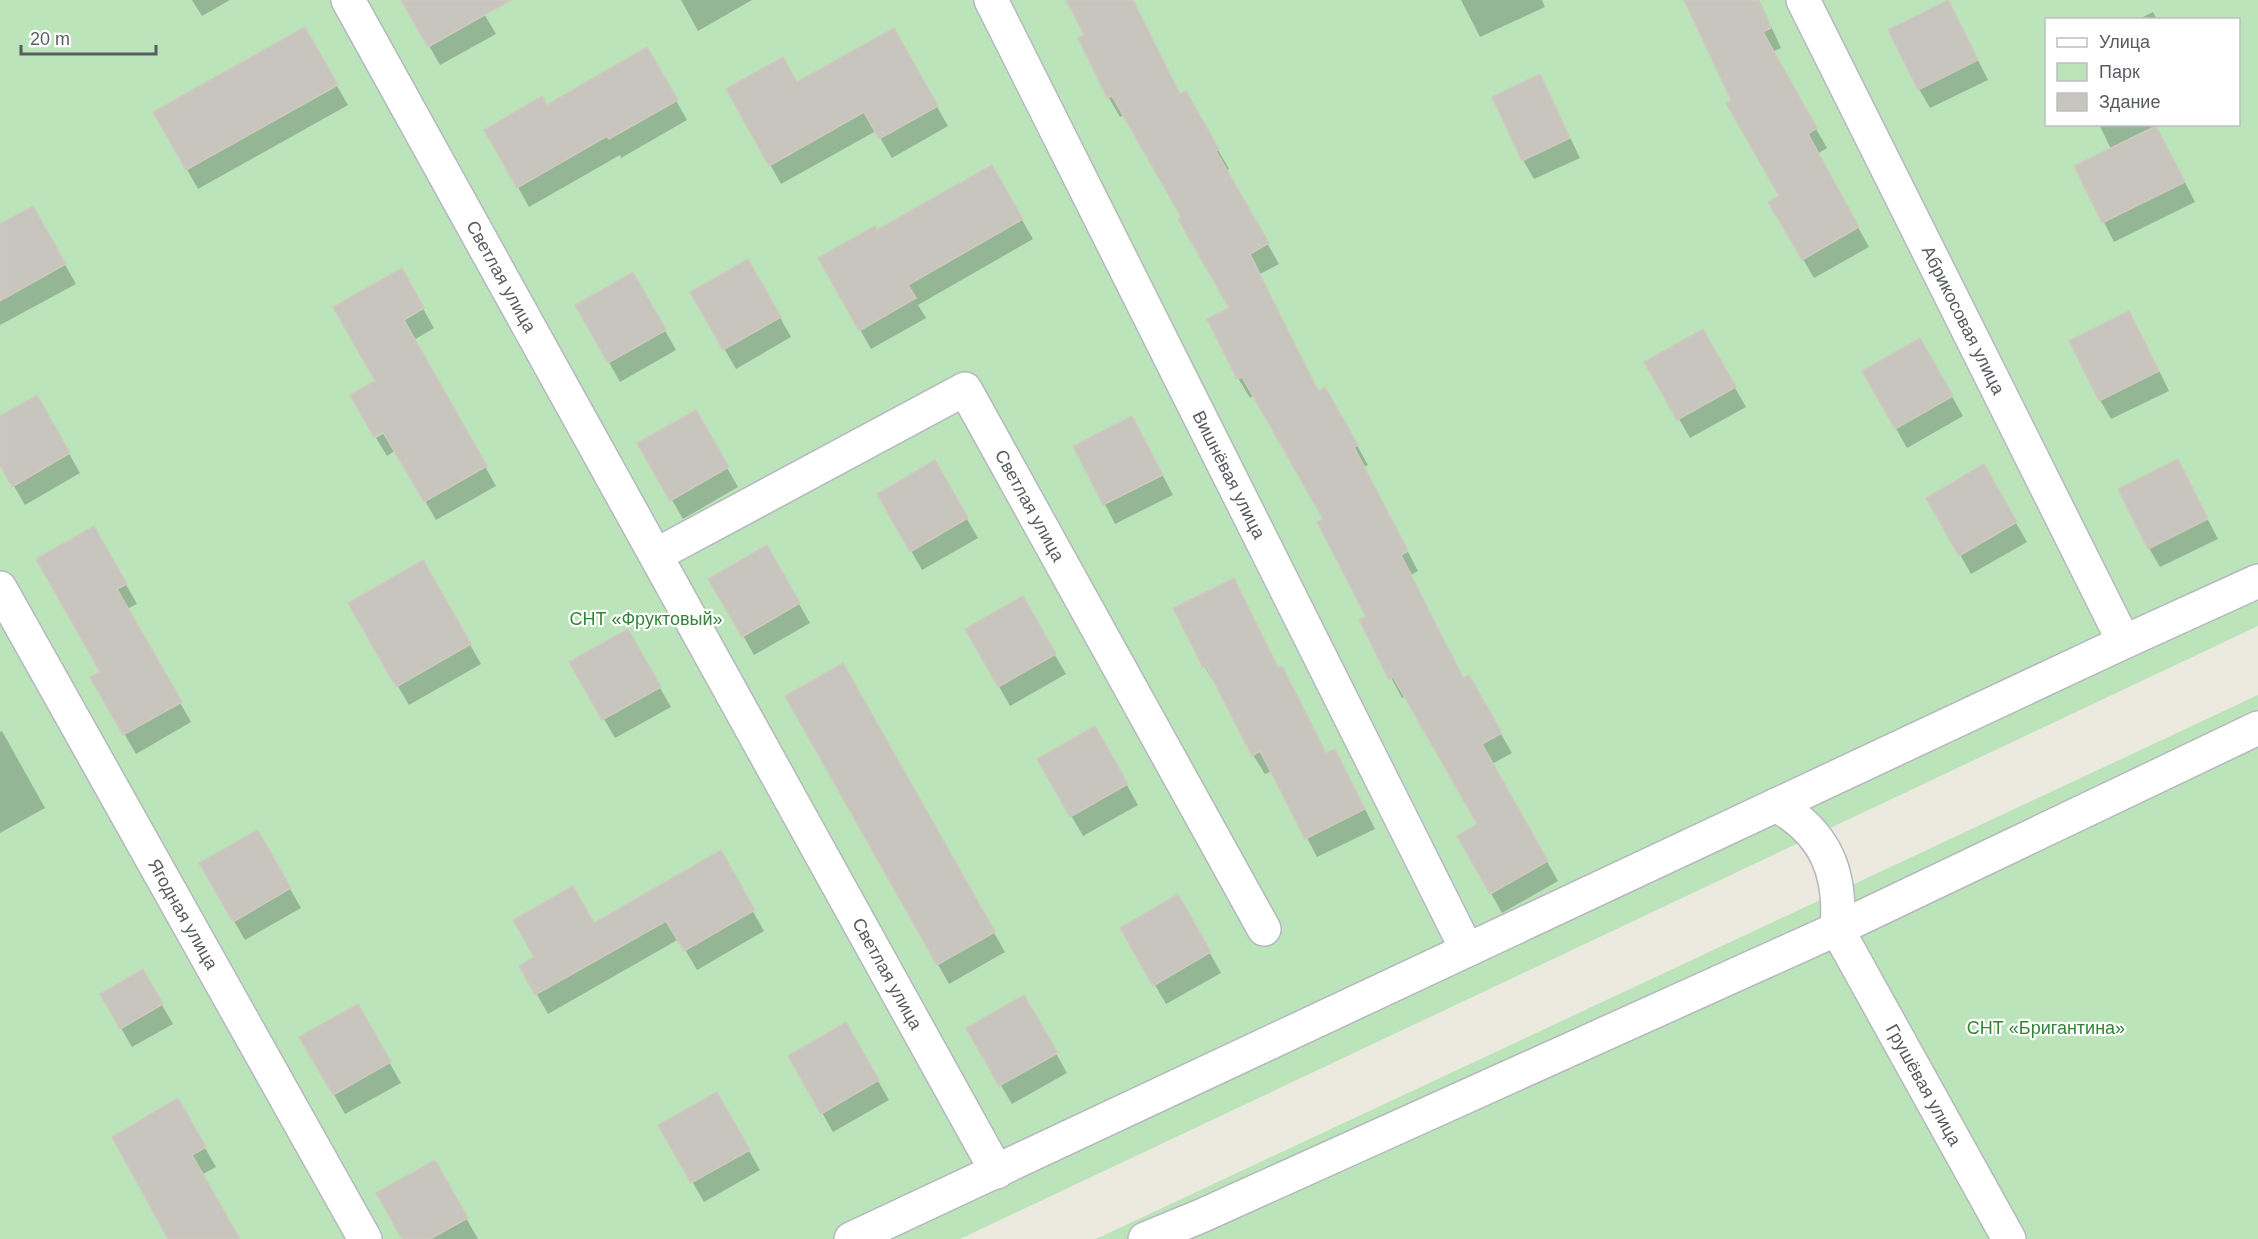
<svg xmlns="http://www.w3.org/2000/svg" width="2258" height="1239" font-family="Helvetica,sans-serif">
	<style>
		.green { fill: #bbe4bb; fill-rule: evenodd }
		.shadow { fill: #0003 }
		.building { fill: #c8c5bf; stroke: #d0cabe; stroke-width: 1.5 }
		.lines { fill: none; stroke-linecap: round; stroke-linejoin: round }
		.minor-casing { stroke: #b5b8bd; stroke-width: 36 }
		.minor { stroke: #fff; stroke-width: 33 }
		.labels { text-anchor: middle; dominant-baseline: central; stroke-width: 4.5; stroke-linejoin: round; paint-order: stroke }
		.street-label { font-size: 18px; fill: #585c61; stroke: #fff }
		.park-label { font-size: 18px; fill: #348438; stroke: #fff }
	</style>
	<rect width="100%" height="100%" fill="#ece9df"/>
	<!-- green -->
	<g class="green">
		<path d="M0,0H2258V626L960,1239H0ZM2046,20H2238V124H2046Z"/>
		<path d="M2258,695V1239H1096Z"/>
	</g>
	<!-- shadow -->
	<g class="shadow">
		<path d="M192,0H230L202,16Z"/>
		<path d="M403,0H476L496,34L440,65Z"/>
		<path d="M681,0H752L698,31Z"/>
		<path d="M1068,0H1133L1181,96L1185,93L1229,169L1226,171L1279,264L1260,274L1319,392L1325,389L1368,465L1364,467L1418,571L1411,575L1464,679L1468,677L1512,753L1492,764L1558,881L1502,913L1459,836L1479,825L1406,696L1402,698L1361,621L1368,617L1325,520L1254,395L1250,398L1238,378L1231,309L1183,218L1124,115L1120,117L1109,98L1080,39L1086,36Z"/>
		<path d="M1461,0H1542L1545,7L1480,37Z"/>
		<path d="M1686,0H1759L1781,48L1772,52L1827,148L1817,154L1869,247L1814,278L1770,203L1781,196Z"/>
		<path d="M2153,12L2157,20H2137Z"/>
		<path d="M1959,22L1988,80L1930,108L1919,89Z"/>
		<path d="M304,29L348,105L198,189L155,113Z"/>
		<path d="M893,30L948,126L892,158L876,131L781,184L728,89L797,84Z"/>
		<path d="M647,49L687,120L621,158L620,155L529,207L486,130L546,107Z"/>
		<path d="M1540,76L1580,158L1534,179L1523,160Z"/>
		<path d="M2099,124H2155L2195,202L2114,242L2076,167L2111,149Z"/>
		<path d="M992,167L1033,239L918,305L926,318L871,349L820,259L877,232Z"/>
		<path d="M33,208L76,284L0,325V226Z"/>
		<path d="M748,261L791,337L736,369L692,293Z"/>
		<path d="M401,270L434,328L414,340L496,486L436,520L396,450L387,456L376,438L391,429L378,381Z"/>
		<path d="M633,274L676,350L620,382L577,305Z"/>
		<path d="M1702,331L1746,407L1690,438L1646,362Z"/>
		<path d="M2140,332L2169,391L2111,419L2100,400Z"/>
		<path d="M1920,340L1963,416L1907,448L1864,372Z"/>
		<path d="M37,397L80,473L25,505L0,462V418Z"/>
		<path d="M695,412L738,487L683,519L639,443Z"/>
		<path d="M1132,418L1173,495L1115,524L1075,446Z"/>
		<path d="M2177,461L2218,539L2160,567L2149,548Z"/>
		<path d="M934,462L978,538L922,570L879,494Z"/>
		<path d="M1983,466L2027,542L1971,574L1928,498Z"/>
		<path d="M94,528L137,604L127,609L191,722L136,754L92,678L102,672Z"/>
		<path d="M766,547L810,623L754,655L711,579Z"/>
		<path d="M423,562L481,664L409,705L350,604Z"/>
		<path d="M1022,598L1066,674L1010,706L967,630Z"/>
		<path d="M1244,599L1279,669L1282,668L1293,687L1326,755L1345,770L1375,829L1317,857L1272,771L1265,774L1253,755L1218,685L1216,686L1205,667L1175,609Z"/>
		<path d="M627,631L671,707L615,738L571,662Z"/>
		<path d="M842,665L1005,952L949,984L787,697Z"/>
		<path d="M1095,728L1138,805L1083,836L1039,760Z"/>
		<path d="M2,731L45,808L0,833V732Z"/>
		<path d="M257,832L301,908L245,940L201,864Z"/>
		<path d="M720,853L764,931L697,970L679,939L548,1014L521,966Z"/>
		<path d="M1178,896L1221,973L1166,1004L1122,928Z"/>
		<path d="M142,971L173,1024L132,1047L102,995Z"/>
		<path d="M1024,997L1067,1073L1012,1104L968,1029Z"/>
		<path d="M357,1006L401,1083L345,1114L302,1038Z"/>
		<path d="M845,1024L889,1100L833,1132L790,1056Z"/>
		<path d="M716,1094L760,1170L704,1202L660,1126Z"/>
		<path d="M178,1101L216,1167L201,1175L238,1239H169Z"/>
		<path d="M434,1162L478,1239H405Z"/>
	</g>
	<!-- building -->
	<g class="building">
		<path d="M401,0H511L428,47Z"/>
		<path d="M1066,0H1133L1180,94L1186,91L1219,149L1216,151L1269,243L1250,254L1318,391L1325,387L1358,445L1354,447L1408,551L1401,555L1463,678L1469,675L1502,733L1482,744L1548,861L1490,894L1457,836L1477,824L1393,677L1389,680L1359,620L1366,617L1317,522L1323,519L1242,377L1237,379L1207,319L1229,308L1178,219L1181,217L1112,96L1107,98L1078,38L1084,35Z"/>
		<path d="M1684,0H1758L1771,28L1763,32L1817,128L1808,134L1859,227L1802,260L1768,202L1779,196L1726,103L1731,100Z"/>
		<path d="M1948,0L1978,60L1918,90L1888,30Z"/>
		<path d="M305,27L338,85L186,170L153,112Z"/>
		<path d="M894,28L938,106L879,139L864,112L769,166L726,89L783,57L797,82Z"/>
		<path d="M647,47L678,100L609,139L607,136L517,188L484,130L542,96L547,105Z"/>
		<path d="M1540,74L1570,138L1522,161L1492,97Z"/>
		<path d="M2156,126L2185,182L2102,223L2074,166Z"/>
		<path d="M992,165L1023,219L908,285L916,298L859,331L818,258L875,226L877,230Z"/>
		<path d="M33,206L66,264L0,301V224Z"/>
		<path d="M748,259L781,317L723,350L690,292Z"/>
		<path d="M402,268L424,308L404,320L487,466L424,502L383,432L374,437L350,395L375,381L333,307Z"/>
		<path d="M633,272L666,330L608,363L575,305Z"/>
		<path d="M2129,311L2159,371L2099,401L2069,341Z"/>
		<path d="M1703,329L1736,387L1677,420L1644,362Z"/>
		<path d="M1920,338L1953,396L1895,429L1862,371Z"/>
		<path d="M37,395L70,453L12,487L0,465V416Z"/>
		<path d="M696,410L729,467L670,501L637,443Z"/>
		<path d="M1132,416L1163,475L1103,505L1073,446Z"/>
		<path d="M2178,459L2208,519L2148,549L2118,489Z"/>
		<path d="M935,460L968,518L910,552L877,494Z"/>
		<path d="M1984,464L2017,522L1959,556L1926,498Z"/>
		<path d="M94,526L127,584L117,589L182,702L123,735L90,677L100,672L36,559Z"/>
		<path d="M767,545L800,603L742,637L708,579Z"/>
		<path d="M423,560L471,644L396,687L348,603Z"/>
		<path d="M1234,578L1278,668L1282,666L1326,753L1335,749L1365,809L1305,839L1260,751L1252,756L1206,666L1203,668L1173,608Z"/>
		<path d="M1023,596L1056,654L998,687L965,629Z"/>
		<path d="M628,629L661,687L602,720L569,662Z"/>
		<path d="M843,663L995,932L937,965L785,696Z"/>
		<path d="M1095,726L1128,784L1070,817L1037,759Z"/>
		<path d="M258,830L291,888L233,922L199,863Z"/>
		<path d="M721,850L755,910L684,951L666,921L535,995L519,966L534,957L513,920L573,886L594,923Z"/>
		<path d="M1178,894L1211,952L1153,986L1120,928Z"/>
		<path d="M143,969L163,1004L120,1029L100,994Z"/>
		<path d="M1024,995L1058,1053L999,1086L966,1028Z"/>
		<path d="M358,1004L391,1062L333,1095L299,1037Z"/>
		<path d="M846,1022L879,1080L821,1114L788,1056Z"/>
		<path d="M717,1092L750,1150L691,1183L658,1125Z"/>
		<path d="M178,1098L206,1147L192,1155L240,1239H168L112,1137Z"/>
		<path d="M435,1160L468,1218L430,1239H402L376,1193Z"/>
	</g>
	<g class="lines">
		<!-- minor casing -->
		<g class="minor-casing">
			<g id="minor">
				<path id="s1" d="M348,0L997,1172"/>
				<path id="s2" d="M991,0L1467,950"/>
				<path id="s3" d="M1803,0L2124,642"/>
				<path id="s4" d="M656,555L965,389L1264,929"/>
				<path id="s5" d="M0,588L365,1239"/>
				<path id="s6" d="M1776,805C1826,833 1842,873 1837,929L2009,1239"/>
				<path d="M851,1239L2124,642L2258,581"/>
				<path d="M1145,1239L1201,1216L1837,929L2258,728"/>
			</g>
		</g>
		<!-- minor -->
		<use href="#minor" class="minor"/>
	</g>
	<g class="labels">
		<!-- street labels -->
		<g class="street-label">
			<text stroke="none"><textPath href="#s1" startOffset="316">Светлая улица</textPath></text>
			<text stroke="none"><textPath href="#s3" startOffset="358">Абрикосовая улица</textPath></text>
			<text stroke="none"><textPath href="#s2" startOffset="531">Вишнёвая улица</textPath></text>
			<text stroke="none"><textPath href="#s4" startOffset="484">Светлая улица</textPath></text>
			<text stroke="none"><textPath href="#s5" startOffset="374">Ягодная улица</textPath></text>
			<text stroke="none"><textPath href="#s1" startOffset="1113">Светлая улица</textPath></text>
			<text stroke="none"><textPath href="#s6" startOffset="326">Грушёвая улица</textPath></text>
		</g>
		<!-- park labels -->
		<g class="park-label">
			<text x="646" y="619">СНТ «Фруктовый»</text>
			<text x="2046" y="1028">СНТ «Бригантина»</text>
		</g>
	</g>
	<!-- legend -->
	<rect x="2045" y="18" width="195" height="108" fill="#ffffff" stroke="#bcbec0" stroke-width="1.5"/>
	<rect x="2057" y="38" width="30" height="9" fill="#ffffff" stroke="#bcbec0" stroke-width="1.5"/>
	<text x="2099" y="48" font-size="18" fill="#585c61">Улица</text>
	<rect x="2057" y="63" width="30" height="18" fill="#bbe4bb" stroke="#bcbec0" stroke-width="1.5"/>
	<text x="2099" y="78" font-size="18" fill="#585c61">Парк</text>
	<rect x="2057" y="93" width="30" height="18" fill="#c8c5bf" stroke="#bcbec0" stroke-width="1.5"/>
	<text x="2099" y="108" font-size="18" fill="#585c61">Здание</text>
	<!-- scale -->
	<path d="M21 45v9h135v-9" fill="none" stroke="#585c61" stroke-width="3"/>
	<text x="30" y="45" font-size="18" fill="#585c61" stroke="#ffffff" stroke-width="4.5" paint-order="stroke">20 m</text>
</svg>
